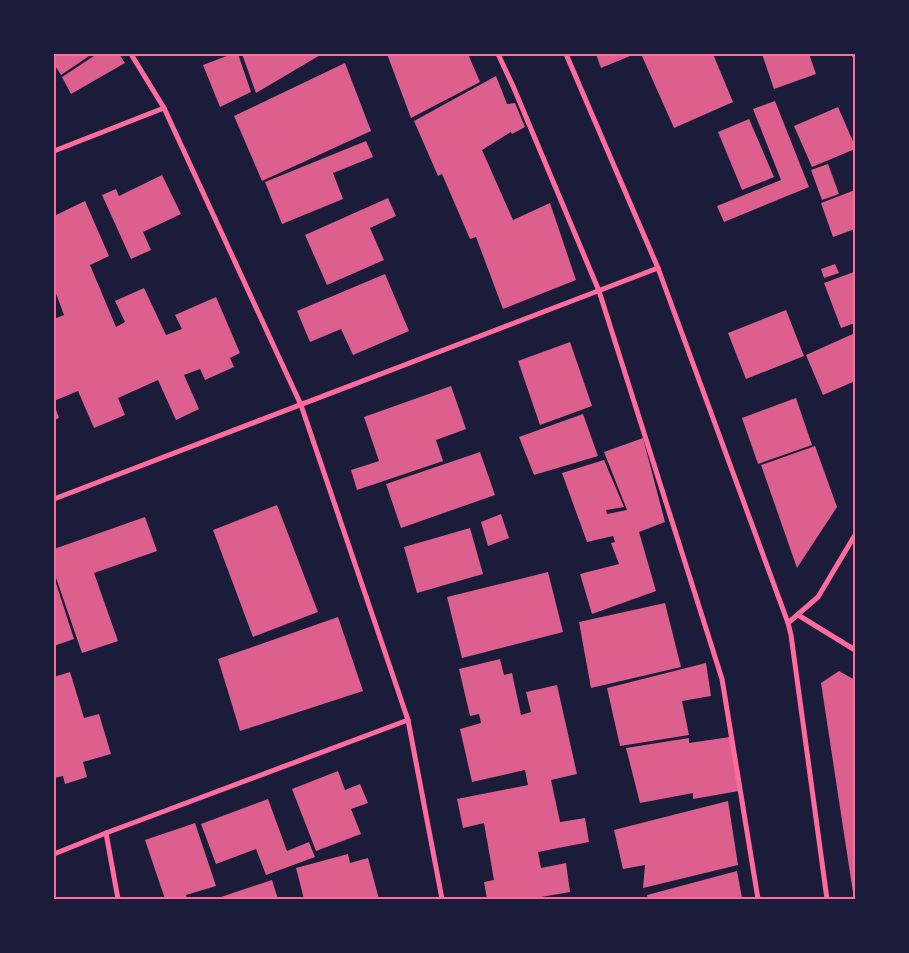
<svg xmlns="http://www.w3.org/2000/svg" width="909" height="953" font-family="Poppins,sans-serif">
	<style>
		.building { fill: #dd5f8e }
		.lines { fill: none; stroke-linecap: round; stroke-linejoin: round }
		.minor { stroke: #ff6b9d; stroke-width: 5 }
		.neatline { fill: none; stroke: #ff6b9d; stroke-width: 2 }
	</style>
	<rect width="100%" height="100%" fill="#1b1b3a"/>
	<!-- building -->
	<g class="building">
		<path d="M54,54H92L61,75L54,64Z"/>
		<path d="M97,54H119L125,63L71,94L62,77Z"/>
		<path d="M232,54H238L251,92L220,107L203,65Z"/>
		<path d="M242,54H322L256,93Z"/>
		<path d="M387,54H468L480,82L411,118Z"/>
		<path d="M596,54H635L601,68Z"/>
		<path d="M647,54H713L733,102L674,128L642,56Z"/>
		<path d="M762,54H809L816,74L774,89Z"/>
		<path d="M345,63L371,131L262,181L234,116Z"/>
		<path d="M496,76L507,104L515,103L525,127L512,134L511,132L482,150L513,220L550,203L576,280L503,309L476,237L470,239L442,174L438,176L414,121Z"/>
		<path d="M775,101L809,187L724,222L717,206L781,180L753,109Z"/>
		<path d="M838,107L855,146V149L812,167L794,126Z"/>
		<path d="M749,119L774,177L742,190L718,132Z"/>
		<path d="M366,141L373,157L333,173L343,199L282,224L265,182Z"/>
		<path d="M828,164L839,194L822,200L811,170Z"/>
		<path d="M162,175L181,214L143,232L151,250L131,259L102,195L116,189L119,196Z"/>
		<path d="M855,190V229L833,237L821,203Z"/>
		<path d="M388,198L396,216L370,228L384,260L327,285L305,235Z"/>
		<path d="M85,201L109,256L90,265L116,327L125,322L115,301L144,288L166,335L182,329L175,315L216,297L240,353L230,358L234,367L205,380L200,369L184,375L199,409L176,420L158,380L118,398L125,415L94,428L78,391L54,401V319L64,315L54,288V216Z"/>
		<path d="M835,264L839,273L824,278L821,269Z"/>
		<path d="M854,272L855,323L841,328L824,283Z"/>
		<path d="M385,274L409,331L353,355L341,329L310,342L297,311Z"/>
		<path d="M786,310L804,356L746,379L728,333Z"/>
		<path d="M855,333V381L823,395L806,355Z"/>
		<path d="M570,342L592,406L540,425L518,361Z"/>
		<path d="M451,386L466,429L436,440L443,461L357,490L351,470L379,461L364,417Z"/>
		<path d="M796,398L812,445L758,464L742,418Z"/>
		<path d="M54,404L59,418L54,420Z"/>
		<path d="M583,414L598,456L534,475L519,437Z"/>
		<path d="M643,438L665,522L639,532L656,591L592,614L580,574L619,564L611,543L615,542L613,536L587,542L562,473L604,460L624,507L606,510L607,514L627,510L604,452Z"/>
		<path d="M815,446L837,507L797,568L761,465Z"/>
		<path d="M480,452L495,495L401,528L386,484Z"/>
		<path d="M277,505L318,612L253,637L213,530Z"/>
		<path d="M501,514L509,538L488,546L481,522Z"/>
		<path d="M145,517L157,551L94,573L118,641L82,653L54,572V549Z"/>
		<path d="M470,528L483,574L417,593L404,547Z"/>
		<path d="M548,572L563,632L462,658L447,597Z"/>
		<path d="M54,577L74,639L54,646Z"/>
		<path d="M665,603L681,667L591,688L579,622Z"/>
		<path d="M338,617L363,691L240,731L218,659Z"/>
		<path d="M500,659L504,675L512,673L521,715L531,712L526,692L557,685L577,774L551,780L560,822L585,818L589,842L538,852L541,868L566,863L570,892L541,897L542,899H487L484,882L494,880L484,823L463,828L457,799L528,785L525,770L472,782L460,729L481,723L479,714L470,716L459,669Z"/>
		<path d="M706,663L711,696L682,701L689,735L620,746L607,688Z"/>
		<path d="M839,671L855,680V899H854L821,683Z"/>
		<path d="M70,672L84,718L99,714L111,754L83,762L87,777L65,784L63,776L54,778V677Z"/>
		<path d="M730,737L739,791L693,799V793L640,803L626,748L689,738V743Z"/>
		<path d="M338,771L345,790L360,784L368,803L351,809L361,834L316,851L292,789Z"/>
		<path d="M268,799L287,851L309,842L315,857L266,875L256,849L216,864L201,824Z"/>
		<path d="M728,801L738,865L643,888L645,865L623,869L614,830Z"/>
		<path d="M195,823L216,886L186,895L187,899H165L145,840Z"/>
		<path d="M348,854L350,863L368,858L379,899H304L296,868Z"/>
		<path d="M737,871L742,898L734,899H648L647,895Z"/>
		<path d="M272,880L278,899H215Z"/>
	</g>
	<g class="lines">
		<!-- minor -->
		<g class="minor">
			<path d="M131,54L164,108L301,405L408,720L442,899"/>
			<path d="M498,54L513,86L599,291L722,679L758,899"/>
			<path d="M566,54L658,268L788,623L791,635L827,899"/>
			<path d="M854,54L855,56"/>
			<path d="M54,151L164,108"/>
			<path d="M54,499L658,268"/>
			<path d="M798,615L855,650"/>
			<path d="M788,623L818,597L855,535"/>
			<path d="M106,833L118,899"/>
			<path d="M54,854L106,833L408,720"/>
		</g>
	</g>
	<!-- border -->
	<rect width="909" height="953" fill="none" stroke="#1b1b3a" stroke-width="110"/>
	<rect x="55" y="55" width="799" height="843" class="neatline"/>
</svg>
